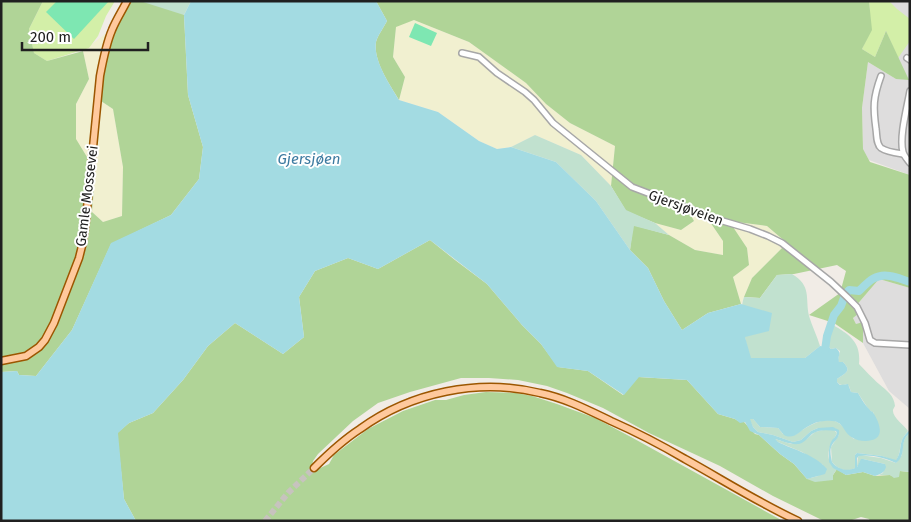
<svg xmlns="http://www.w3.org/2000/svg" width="911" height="522" font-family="'Fira Sans',sans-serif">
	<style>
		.residential { fill: #dedddd }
		.farmland { fill: #f1f0d0 }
		.grass { fill: #d3efa8 }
		.forest { fill: #b0d497 }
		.wetland { fill: #c1e1cf }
		.pitch { fill: #7ee7b2 }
		.water { fill: #a3dbe2 }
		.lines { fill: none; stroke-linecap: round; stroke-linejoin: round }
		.river { stroke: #a3dbe2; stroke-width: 8 }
		.major-tunnel { stroke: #c7c3be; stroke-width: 6; stroke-dasharray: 6 3; stroke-linecap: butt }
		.minor-casing { stroke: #a7a7a7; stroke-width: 8 }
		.major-casing { stroke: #9c5600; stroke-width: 9 }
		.minor { stroke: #fff; stroke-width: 5 }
		.major { stroke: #ffc99d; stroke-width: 6 }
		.labels { text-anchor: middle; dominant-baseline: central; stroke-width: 4; stroke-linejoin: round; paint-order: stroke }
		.street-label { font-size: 14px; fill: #202020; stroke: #fff }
		.water-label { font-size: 15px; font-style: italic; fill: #3c7aa0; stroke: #fff }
	</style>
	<rect width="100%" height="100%" fill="#f1ece6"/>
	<!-- residential -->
	<g class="residential">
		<path d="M869,1H910V175L869,160L863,150L862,108L868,62L896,79H908Z"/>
		<path d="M879,279L910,288V409L889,391L863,343V323L856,324L853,318L858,314L855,307Z"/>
	</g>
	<!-- farmland -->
	<g class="farmland">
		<path d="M414,20L469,42L526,83L546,104L570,123L615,146L611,186L581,155L535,135L511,147L497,149L479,141L438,112L399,100L405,77L393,57L396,26Z"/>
		<path d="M113,28L98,99L113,109L123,167L122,216L103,222L92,212L94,189L87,157L76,140V104L89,79L83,51Z"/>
		<path d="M684,205L708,219L723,241V255L695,250L669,235L655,223L681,230L694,221Z"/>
		<path d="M728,221L767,226L787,243L752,278L741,304L733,277L749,265L747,248Z"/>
	</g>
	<!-- grass -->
	<g class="grass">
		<path d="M43,1H115L106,16L98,36L89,48L47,61L34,53L29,29Z"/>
		<path d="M869,1H889L897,9L910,19V41L898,58L886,31L875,57L862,49L871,30Z"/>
	</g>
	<!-- forest -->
	<g class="forest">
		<path d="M1,1H43L29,29L34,53L47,61L83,51L89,79L76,104V139L87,157L94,189L92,212L103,222L122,216L123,167L113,109L98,99L100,76L116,28L132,1H171L184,15L188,95L203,147L199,179L171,215L111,244L72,330L36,376L19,375L17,371L1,372Z"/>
		<path d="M376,1H869L872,30L862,49L875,57L886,31L909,80L896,79L868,62L862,108L863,149L870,162L910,175V288L879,279L855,307L858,314L853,318L856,324L863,322V343L834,323L809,315L840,293L846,271L837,265L794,274L777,275L760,298L744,297L752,278L787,243L767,226L729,221L747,248L749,265L733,277L741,304L708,313L682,330L664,301L648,268L630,250L633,225L669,235L695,250L723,255V241L708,219L685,205L694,221L681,230L655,223L626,211L611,186L615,146L570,123L546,104L526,83L469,42L414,20L396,27L393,57L405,77L399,100C390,85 373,61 376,42C378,35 384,27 387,21Z"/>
		<path d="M430,240L455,260L487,284L522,325L541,344L558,367L588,371L623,395L638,377L687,380L718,414L735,419L738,421L744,422L755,434L759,435L780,454L794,464L807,479L833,475L837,469L846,475L863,472L875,476L890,475L892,476L900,471L910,472V521H870L869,519L861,517L849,521H824L773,496L720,466L649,433L603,408L567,393L547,386L518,380L489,378H461L410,392L378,403L353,421L318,454L313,461L312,467L316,470L329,464L334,455L368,429L403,411L435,400H446L464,395L486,392L516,393L532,396L557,404L595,418L631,437L783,521H136L124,499L117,433L129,423L153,413L183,380L208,346L235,323L283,354L304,337L299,297L315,271L348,258L378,269Z"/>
	</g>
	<!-- wetland -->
	<g class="wetland">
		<path d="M140,1H191L184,15Z"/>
		<path d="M535,135L581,155L611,186L626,210L655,223L669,235L634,226L630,250L596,201L556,162L511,147Z"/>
		<path d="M792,274C812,286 805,298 809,316C812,326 817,336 820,346L805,358H750C746,343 738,313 744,297L760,298L777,275Z"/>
		<path d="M833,325C850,335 861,342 859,364C865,370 873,379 879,384C887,391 894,395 895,406C894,408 893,409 893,410C892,417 905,426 908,431C897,443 903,449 896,461L882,456L857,453L855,455V468C846,473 838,469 832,462L831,447L839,435L835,428H818L811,431L801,440L793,442L773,435L758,432L753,427L749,419H753L760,427L778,428L783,434L795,435C806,427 827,413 840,424C846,428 848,435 854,439L874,413L869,410L858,393L851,392L849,386L846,384C842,386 840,385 837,382V379C846,373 852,371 843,362H839L838,360L840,351L836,348L831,349L828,346L827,349L825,350V345Z"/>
		<path d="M823,430H834L837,433C835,437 833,440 831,444C827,453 827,464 837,469L833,475V480L815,482L807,479L818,476L823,465L802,452L778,442L774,440L775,439L791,444L807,439L815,432Z"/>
		<path d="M910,433V472L900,471L899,477L894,478L890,475H879L883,473L885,464L863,459L860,462L858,466H857L858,457L860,455L881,458L896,463L902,455C903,447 902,439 910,433Z"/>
	</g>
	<!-- pitch -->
	<g class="pitch">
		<path d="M57,1H109L74,39L46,12Z"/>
		<path d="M415,23L437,33L431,46L409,37Z"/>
	</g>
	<!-- water -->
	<path class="water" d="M191,1H376L387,21C384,27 378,35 376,42C373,60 390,85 399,100L438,112L479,141L497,149L511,147L556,162L596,201L630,250L648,268L664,301L682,330L708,313L741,304L772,313L769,331L745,337L751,358H805L820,346L825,347V350L827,349L828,346L831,349L836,348C843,355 837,354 839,362H843C852,371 846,373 837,379V382L840,385L848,384L851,392L858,393C861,398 865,405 869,409C872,413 872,410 874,414C879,422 885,437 872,440C866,442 858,441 853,438C841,432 846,419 825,421C819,421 813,423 807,427C801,430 795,439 786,436C783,435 781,431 778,428L760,427L753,419H750L753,427L758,432L773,435L793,442L801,440L811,431L818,428L833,427L839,430C840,438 836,439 832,445C829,450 831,457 832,462C837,469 847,472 855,468V455L857,453L882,456L896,460C904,449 896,441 910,430V433C898,442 908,454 896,463C885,458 871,454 859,456L857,458V467L861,459H863L885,464L886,467C884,473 881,474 875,476L863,472L846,475L833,468L829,462C829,454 828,447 832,440C834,438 836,436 837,433L836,431C828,430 819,429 812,434C808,438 805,442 799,444C790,445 783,441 775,439L778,442C794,450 814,454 827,469L825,474L807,479L794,464L780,454L759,435L750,431L745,422L740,423L735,419L718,414L687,380L639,377L624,395L588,371L557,367L541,344L522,325L487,284L430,240L378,269L348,258L315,271L299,297L304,337L283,354L235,323L208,346L183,380L153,413L129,423L118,433L124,499L136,521H1V372L17,371L19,375L36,376L72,330L111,243L171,215L199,179L203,147L188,95L184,15Z"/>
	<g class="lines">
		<!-- river -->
		<path class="river" d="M825,350L827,336L834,315L841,306L845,295L849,290L859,291C868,282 876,273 890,276C897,277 903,280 910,282"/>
		<!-- major-tunnel -->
		<path class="major-tunnel" d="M265,521L288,493L314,468"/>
		<!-- minor casing -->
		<g class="minor-casing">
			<g id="minor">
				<path d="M462,53L479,57L497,73L525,92L534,100L553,123L632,187L716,219L750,229L768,236L782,243L831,282L847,297L857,307L865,323L870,340L875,343L910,345"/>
				<path d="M907,58L910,60"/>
				<path d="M881,76C873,98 873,107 876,129C877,135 876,144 881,148C887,152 896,153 903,154"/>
				<path d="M910,91C907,108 899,137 903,152C904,156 907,159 910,163"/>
			</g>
		</g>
		<!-- major casing -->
		<g class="major-casing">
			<g id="major">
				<path d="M1,361L26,356L39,347L45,340L54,323L79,258L82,246L85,229L100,76C103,60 106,44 112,30C116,20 122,11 127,1"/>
				<path d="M314,468C328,454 343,440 360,429C411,392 479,378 540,393C565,398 588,410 611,421C636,432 661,445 685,459C723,480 759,503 798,521"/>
			</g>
		</g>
		<!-- minor -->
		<use href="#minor" class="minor"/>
		<!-- major -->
		<use href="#major" class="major"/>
	</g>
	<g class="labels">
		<!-- street labels -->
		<g class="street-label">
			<text transform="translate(87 196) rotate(-83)">Gamle Mossevei</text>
			<text transform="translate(686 208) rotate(20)">Gjersjøveien</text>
		</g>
		<!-- water labels -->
		<g class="water-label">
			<text x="309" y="159">Gjersjøen</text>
		</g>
	</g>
	<!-- border -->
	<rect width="911" height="522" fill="none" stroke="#202020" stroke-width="5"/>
	<!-- scale -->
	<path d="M22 42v8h126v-8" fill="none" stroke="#202020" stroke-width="2.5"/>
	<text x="30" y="42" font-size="15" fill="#202020" stroke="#ffffff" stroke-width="4" paint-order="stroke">200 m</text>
</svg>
